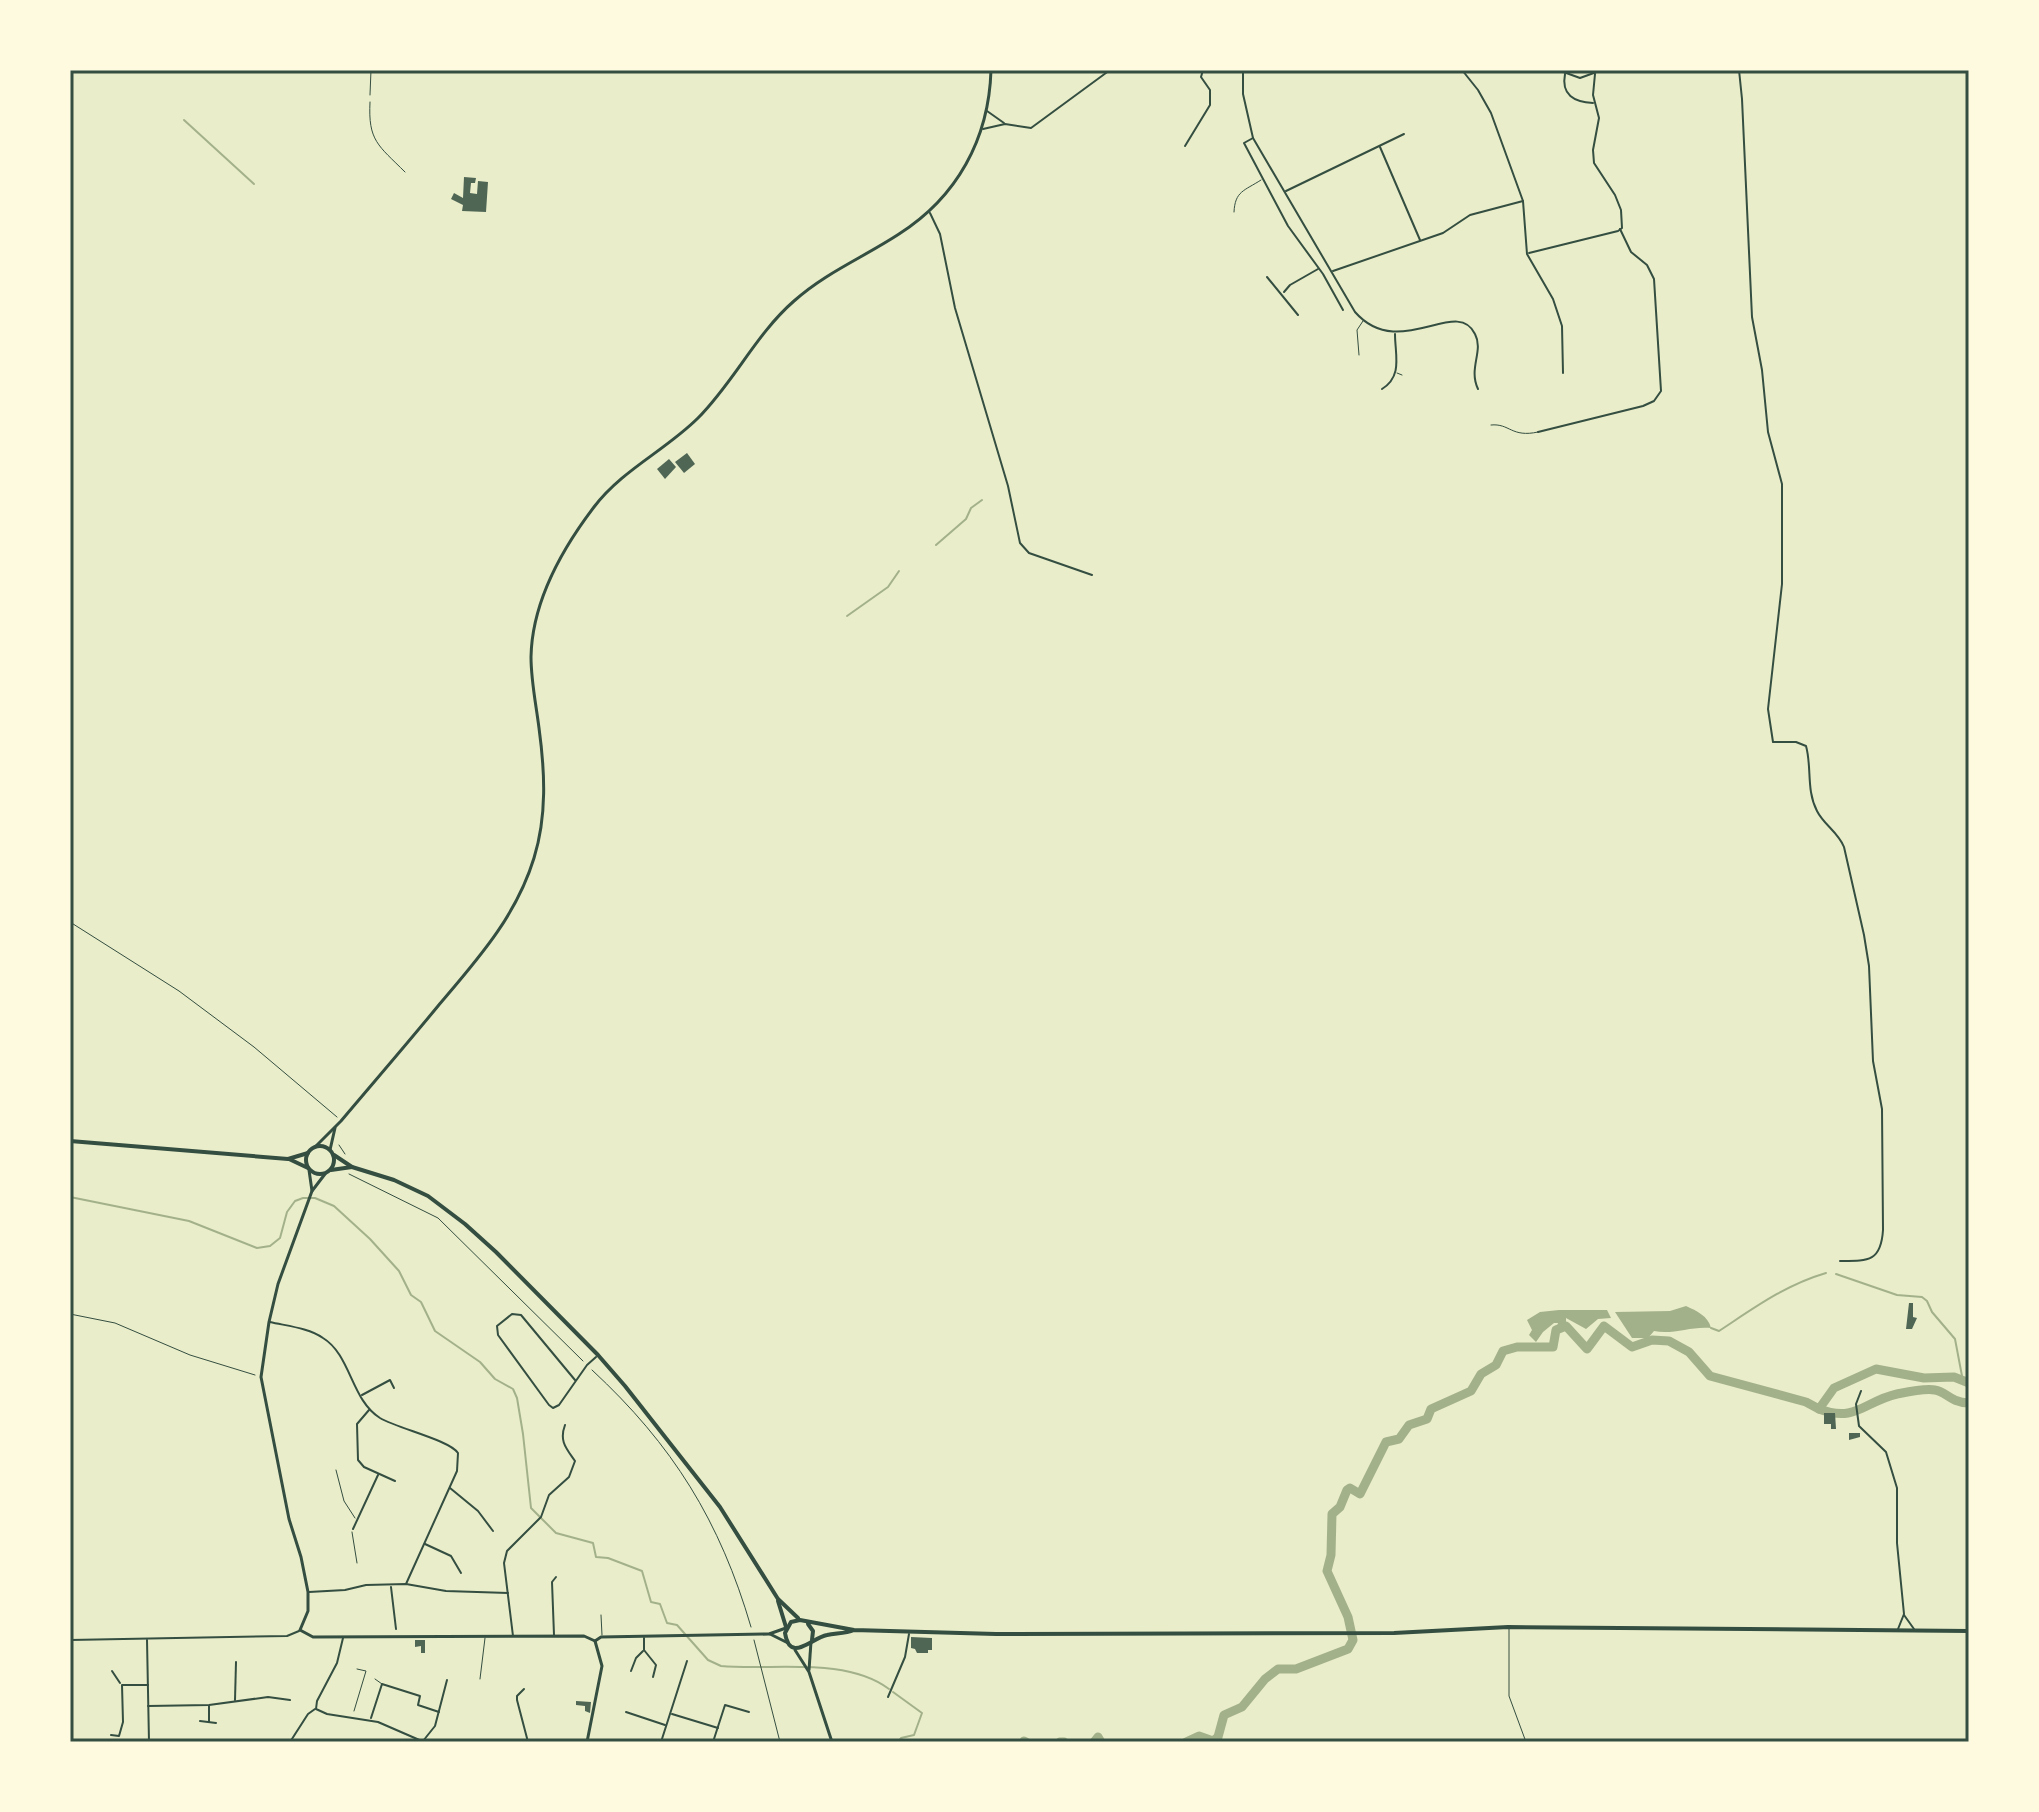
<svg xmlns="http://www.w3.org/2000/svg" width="2039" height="1812" font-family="'Libre Baskerville',serif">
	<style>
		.water { fill: #a3b18a }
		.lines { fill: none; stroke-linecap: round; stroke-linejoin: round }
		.stream { stroke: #a3b18a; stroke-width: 2 }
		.river { stroke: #a3b18a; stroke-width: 9 }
		.building { fill: #4f6655 }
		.path { stroke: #344e41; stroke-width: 1 }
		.service { stroke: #344e41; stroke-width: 1 }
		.minor { stroke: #344e41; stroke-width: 2 }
		.tertiary { stroke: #344e41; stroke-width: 3 }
		.secondary { stroke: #344e41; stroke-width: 3 }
		.primary { stroke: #344e41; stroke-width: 4 }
		.neatline { fill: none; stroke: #344e41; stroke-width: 3 }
	</style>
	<rect width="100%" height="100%" fill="#e9edc9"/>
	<!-- water -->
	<g class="water">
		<path d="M1686,1306C1697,1311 1708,1316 1711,1328C1691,1326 1673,1335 1654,1331L1648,1338H1632L1615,1312L1670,1311Z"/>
		<path d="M1559,1310H1607L1611,1318L1598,1319L1586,1329L1566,1318V1326L1556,1330L1558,1323H1554L1543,1332L1536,1342L1529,1335L1532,1330L1527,1320L1540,1312Z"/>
	</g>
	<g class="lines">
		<!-- stream -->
		<g class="stream">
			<path d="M184,120L254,184"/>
			<path d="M936,545L966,519L971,508L982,500"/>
			<path d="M847,616L888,587L899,571"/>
			<path d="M70,1197L189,1221L257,1248L270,1246L280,1238L287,1212L295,1201L303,1198H315L334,1206L370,1239L399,1271L411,1295L421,1302L435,1331L480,1362L495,1379L513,1389L517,1398L523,1434L531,1508L556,1533L593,1543L596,1557L608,1558L642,1571L651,1602L660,1604L667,1623L677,1625L708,1660L721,1666C772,1671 845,1656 889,1689"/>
			<path d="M1836,1274L1897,1295L1922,1297L1927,1301L1932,1312L1955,1339L1962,1376"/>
			<path d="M1711,1328L1719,1331C1754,1308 1785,1285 1826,1273"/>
			<path d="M893,1692L922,1713L914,1735L901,1738L898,1742"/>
			<path d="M1023,1742L1024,1741"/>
		</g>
		<!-- river -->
		<g class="river">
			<path d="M1819,1409C1856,1423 1865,1401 1897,1394C1907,1392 1925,1388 1935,1390C1947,1392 1949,1402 1969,1403"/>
			<path d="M1024,1741L1026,1742"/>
			<path d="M1060,1742H1064"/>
			<path d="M1094,1742L1098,1737L1101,1742"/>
			<path d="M1186,1742L1199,1736L1213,1741L1218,1737L1224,1715L1242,1707L1265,1679L1278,1669H1296L1348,1649L1353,1640L1348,1617L1327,1571L1331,1555L1332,1514L1340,1507L1347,1490L1350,1488L1360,1494L1386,1442L1399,1439L1409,1425L1427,1419L1431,1409L1471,1391L1481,1374L1496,1365L1503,1351L1517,1347H1553L1556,1330L1566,1326L1587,1349L1604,1326L1632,1347L1652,1340L1669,1341L1689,1352L1710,1376L1806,1402L1819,1409L1834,1388L1876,1369L1924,1378L1954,1377L1969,1383"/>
		</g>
	</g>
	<!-- building -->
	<g class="building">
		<path d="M464,177L476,178L475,183H471L470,193L477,194L478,181L488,182L486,212L462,211L463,205L451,199L454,193L463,198Z"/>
		<path d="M687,453L695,464L684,473L675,462Z"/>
		<path d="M669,459L676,467L665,479L657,469Z"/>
		<path d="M1909,1303H1913V1317L1917,1318L1912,1329H1906Z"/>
		<path d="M1824,1413H1835L1836,1429H1831V1424H1824Z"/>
		<path d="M1849,1433H1860V1437L1849,1440Z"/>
		<path d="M911,1637L932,1638V1650H928V1653H917L915,1649L911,1648Z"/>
		<path d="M415,1640H425V1653H421V1646L415,1647Z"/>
		<path d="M576,1701L591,1702L590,1713L585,1711V1706L576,1705Z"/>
	</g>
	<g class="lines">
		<!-- path -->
		<g class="path">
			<path d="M370,95L371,70"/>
			<path d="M70,922L179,991L254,1047L337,1117"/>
			<path d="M339,1145L345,1154"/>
			<path d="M349,1174L438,1218L583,1361"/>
			<path d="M70,1314L115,1323L190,1355L255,1375"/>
			<path d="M592,1370C673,1445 720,1521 751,1627"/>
			<path d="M754,1640L780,1742"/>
			<path d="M354,1711L366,1671L357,1669"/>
		</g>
		<!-- service -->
		<g class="service">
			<path d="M370,102C368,141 378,145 405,172"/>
			<path d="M1234,212C1235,191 1244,191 1261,180"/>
			<path d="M1359,355L1357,330L1363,321"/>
			<path d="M1397,373L1402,375"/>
			<path d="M1491,425C1510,423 1511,438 1538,432"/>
			<path d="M336,1470L344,1501L355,1518"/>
			<path d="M352,1532L357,1563"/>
			<path d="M601,1615L602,1635"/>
			<path d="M1509,1628V1696L1526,1742"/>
			<path d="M375,1679L382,1684"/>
			<path d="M480,1679L485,1638"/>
		</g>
		<!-- minor -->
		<g class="minor">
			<path d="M1218,70H1245"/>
			<path d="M1462,70L1478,90L1491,113L1523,201L1527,254L1553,299L1562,326L1563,373"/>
			<path d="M1558,70L1580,78L1602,70"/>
			<path d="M1739,70L1742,99L1752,317L1762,370L1768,432L1782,484V584L1768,709L1773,742H1796L1806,746C1812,767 1806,790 1817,811C1824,825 1838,832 1844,847L1864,935L1869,966L1873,1061L1882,1109L1883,1230C1881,1262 1868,1261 1840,1261"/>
			<path d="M1243,71V94L1253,138L1355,312C1399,362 1457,296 1475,334C1484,351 1468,368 1478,389"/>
			<path d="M1565,74C1561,95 1574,102 1593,103"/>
			<path d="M987,111L1004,123"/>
			<path d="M983,129L1005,124L1031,128L1110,70"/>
			<path d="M1253,138L1244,143L1288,226L1323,274L1343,310"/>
			<path d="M1185,146L1210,105V90L1201,77L1203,70"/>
			<path d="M1380,147L1420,240"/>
			<path d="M1286,191L1404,134"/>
			<path d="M930,213L940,234L955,308L1008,486L1020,543L1029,553L1092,575"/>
			<path d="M1529,253L1618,231L1622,228L1621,210L1615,195L1594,163L1593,150L1599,118L1593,95L1595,74"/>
			<path d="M1333,271L1443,233L1470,215L1523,201"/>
			<path d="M1267,277L1298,315"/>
			<path d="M1284,292L1290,285L1318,269"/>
			<path d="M1382,389C1403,376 1395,355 1395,334"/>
			<path d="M1538,432L1643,406L1654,401L1661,391L1654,279L1647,265L1631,252L1620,229"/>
			<path d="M270,1322C287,1326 309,1328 323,1338C351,1355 351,1400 380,1418C399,1429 449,1440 458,1453L457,1471L406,1584"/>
			<path d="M575,1380L521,1315L512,1314L497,1326L498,1335L549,1405L553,1408L559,1405L587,1365L596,1357"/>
			<path d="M1861,1391L1856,1404L1859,1426L1886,1452L1897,1488V1543L1904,1614L1898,1629"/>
			<path d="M362,1395L390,1380L394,1388"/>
			<path d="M369,1410L357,1424L358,1460L364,1467L395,1481"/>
			<path d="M450,1488L478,1511L493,1531"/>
			<path d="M353,1529L378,1475"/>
			<path d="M425,1544L451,1556L461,1573"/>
			<path d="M391,1587L396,1629"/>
			<path d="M309,1592L345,1590L366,1585L406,1584L446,1591L508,1593"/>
			<path d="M1904,1615L1914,1629"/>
			<path d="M554,1635L552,1582L556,1577"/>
			<path d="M513,1636L504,1563L507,1551L541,1517L549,1495L569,1477L575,1461C566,1448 559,1441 565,1425"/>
			<path d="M343,1638L337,1663L317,1701L316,1709L327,1714L378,1722L424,1742"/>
			<path d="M644,1638V1650L656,1665L653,1677"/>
			<path d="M70,1640L287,1636L299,1631"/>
			<path d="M147,1640L149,1742"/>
			<path d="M112,1671L120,1683"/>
			<path d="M631,1671L636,1658L643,1651"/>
			<path d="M524,1689L517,1696V1700L528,1742"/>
			<path d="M888,1697L905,1657L909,1634"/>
			<path d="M235,1700L236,1662"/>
			<path d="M148,1706L209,1705L268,1697L290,1700"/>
			<path d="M209,1706V1722"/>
			<path d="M626,1712L665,1725"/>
			<path d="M672,1714L718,1728"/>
			<path d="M371,1718L382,1684L420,1696L418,1705L439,1712"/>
			<path d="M200,1721L216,1723"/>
			<path d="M111,1735L119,1736L123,1722L122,1685H148"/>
			<path d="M423,1741L435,1726L447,1680"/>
			<path d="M290,1742L308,1714L315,1709"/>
			<path d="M661,1742L687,1661"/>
			<path d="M713,1742L725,1705L749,1712"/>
		</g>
		<!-- tertiary -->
		<g class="tertiary">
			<path d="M309,1170L312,1191"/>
			<path d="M325,1174L312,1191L278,1284L269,1322L261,1377L289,1519L301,1557L308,1592V1611L300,1630L313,1637L584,1636L595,1641L601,1637L769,1634L786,1628"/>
			<path d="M770,1634L788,1643"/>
			<path d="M587,1742L602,1666L595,1641"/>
		</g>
		<!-- secondary -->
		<g class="secondary">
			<path d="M315,1147L341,1121C373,1083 406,1045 438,1006C477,960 516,917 534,858C547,816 545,772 539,728C536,704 531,681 531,657C532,603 562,549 594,507C622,470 666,450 698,418C734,382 756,334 794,301C825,273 864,257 899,234C957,197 989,139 991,70"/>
			<path d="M330,1150L335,1128"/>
			<path d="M795,1650L809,1672L832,1742"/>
			<path d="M809,1670L811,1642"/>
		</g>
		<!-- primary -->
		<g class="primary">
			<path d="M70,1141L288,1159L308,1153"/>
			<circle cx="320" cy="1160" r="14"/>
			<path d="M334,1155L352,1167L394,1180L428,1196L465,1224L496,1252L598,1355L625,1386L720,1507L778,1599L798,1618"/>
			<path d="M289,1159L308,1168"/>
			<path d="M331,1170L352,1167"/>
			<path d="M778,1601L786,1627"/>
			<path d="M808,1624L813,1631L812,1640"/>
			<path d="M854,1630C845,1634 836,1633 827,1635C811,1638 790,1664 785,1633L791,1622L800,1620L854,1630L996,1634L1394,1633L1508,1627L1969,1631"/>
		</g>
	</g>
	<!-- border -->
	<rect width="2039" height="1812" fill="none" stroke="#fefae0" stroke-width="144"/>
	<rect x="72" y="72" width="1895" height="1668" class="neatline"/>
</svg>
